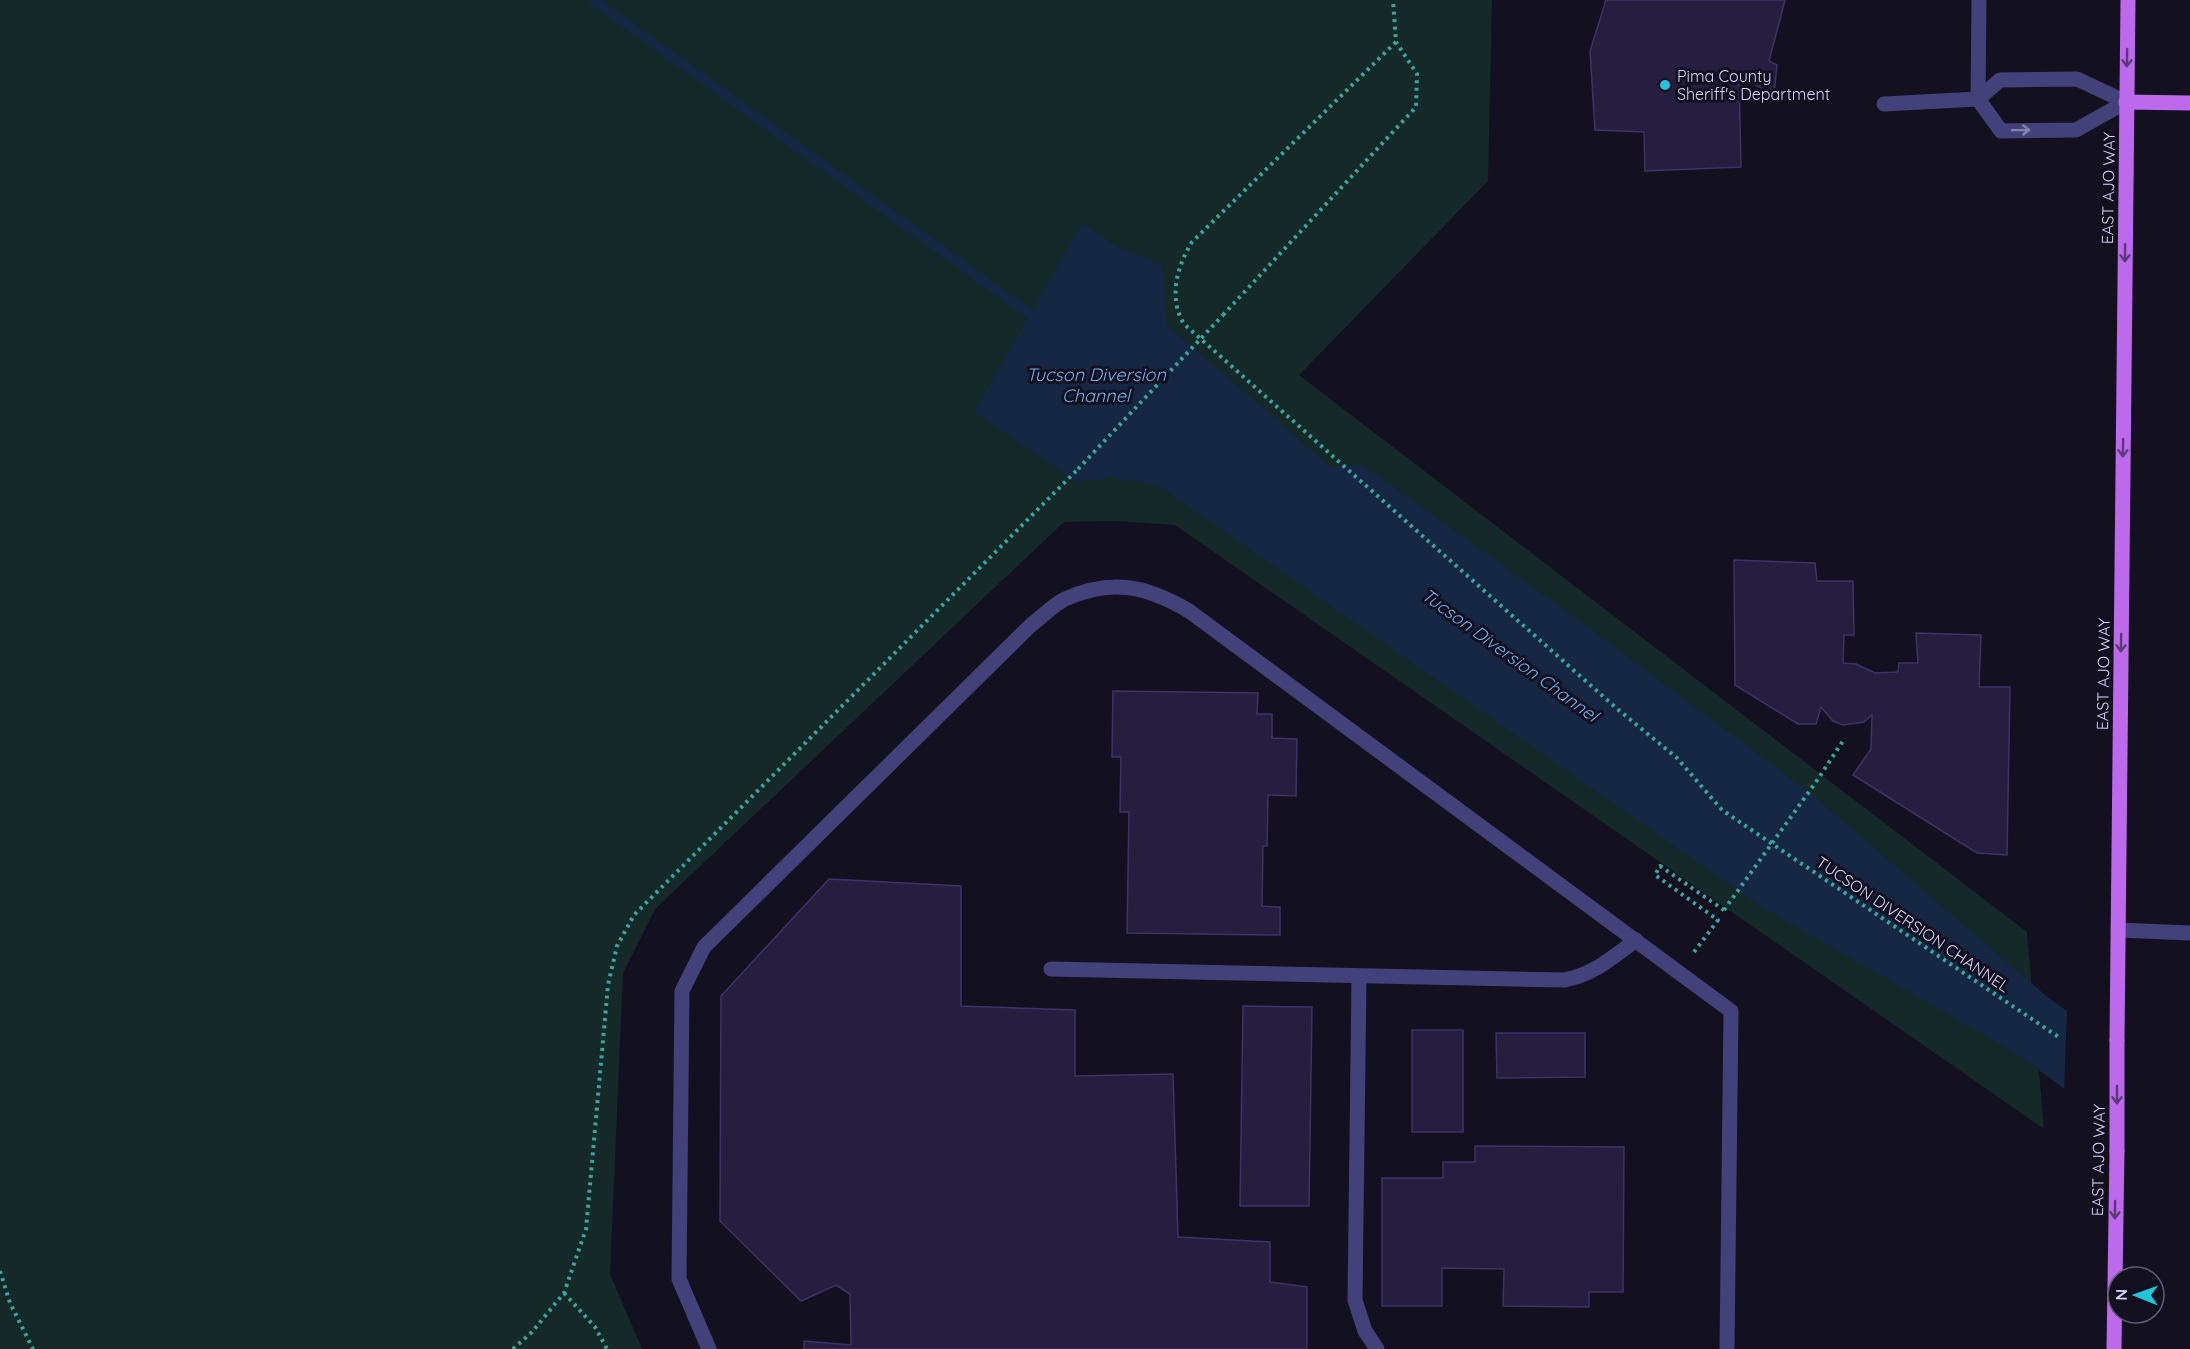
<svg xmlns="http://www.w3.org/2000/svg" width="2190" height="1349" font-family="Quicksand,sans-serif">
	<style>
		.green { fill: #142928 }
		.water { fill: #162744 }
		.pier { fill: #131020 }
		.lines { fill: none; stroke-linecap: round; stroke-linejoin: round }
		.stream { stroke: #162744; stroke-width: 10 }
		.building { fill: #251e3e; stroke: #3e3367; stroke-width: 1.5 }
		.path { stroke: #3da49f; stroke-width: 4; stroke-dasharray: 3 4.5; stroke-linecap: butt }
		.lane { stroke: #434179; stroke-width: 15 }
		.primary { stroke: #bc69eb; stroke-width: 15 }
		.path-bridge { stroke: #3da49f; stroke-width: 4; stroke-dasharray: 3 4.5; stroke-linecap: butt }
		.primary-bridge { stroke: #bc69eb; stroke-width: 15 }
		.oneway { stroke: #5f387b }
		.oneway2 { stroke: #8683b3 }
		.poi-dot { fill: #1dc8dd; stroke: #131020; stroke-width: 2 }
		.labels { text-anchor: middle; dominant-baseline: central; stroke-width: 6; stroke-linejoin: round; paint-order: stroke }
		.poi-label { font-size: 16px; fill: #d9d4f9; stroke: #131020; text-anchor: start }
		.street-label { font-size: 16px; fill: #d9d4f9; stroke: #131020 }
		.water-label { font-size: 18px; font-style: italic; fill: #6fb1ec; stroke: #131020 }
	</style>
	<rect width="100%" height="100%" fill="#131020"/>
	<!-- green -->
	<path class="green" d="M0,0H1492L1488,181L1299,375L2027,932L2044,1129L1175,525L1116,521L1064,522L655,909L623,973L610,1274L642,1349H0Z"/>
	<!-- water -->
	<path class="water" d="M1082,223L1117,247L1163,265L1166,324L1331,467L1363,465L1595,632L1813,795L2045,995L2190,1101V1180L2015,1053L1760,906L1159,486L1111,477L1077,482L974,412Z"/>
	<!-- pier -->
	<path class="pier" d="M2067,1008L2190,1098V1183L2064,1092Z"/>
	<g class="lines">
		<!-- stream -->
		<path class="stream" d="M593,0L1041,322"/>
	</g>
	<!-- building -->
	<g class="building">
		<path d="M1606,0H1785L1769,61L1777,65L1774,95L1739,76L1741,167L1645,171L1644,132L1595,130L1590,51Z"/>
		<path d="M1734,560L1815,563L1817,581H1853L1854,635H1844L1843,663L1856,664L1875,673L1898,672L1899,663H1918L1916,633L1981,635L1979,687H2010L2007,855L1977,853L1853,775L1871,749L1872,715L1864,722L1843,725L1833,721L1821,707L1816,724H1798L1735,685Z"/>
		<path d="M1113,691L1258,693L1257,714H1272V738L1297,739L1296,796L1268,795L1267,846H1263L1262,906L1280,907V935L1127,933L1129,812H1120L1121,757H1112Z"/>
		<path d="M829,879L961,886V1006L1075,1010V1076L1173,1074L1178,1237L1270,1242V1282L1307,1287V1349H804V1341L851,1345L850,1294L836,1285L801,1301L720,1221L721,996Z"/>
		<path d="M1243,1006L1312,1007L1309,1206H1240Z"/>
		<rect x="1412" y="1030" width="51" height="102"/>
		<path d="M1496,1033H1585V1077L1497,1078Z"/>
		<path d="M1475,1146L1624,1147L1623,1292H1589V1307L1503,1306L1504,1269L1442,1268V1306H1382V1178H1443V1162H1475Z"/>
	</g>
	<g class="lines">
		<!-- path -->
		<g class="path">
			<path d="M1396,42L1192,242C1177,266 1168,298 1184,324L1615,707L1677,758L1722,810L2060,1038"/>
			<path d="M1223,315L1416,107L1417,74L1396,42L1393,0"/>
			<path d="M1816,782L1845,738"/>
			<path d="M1694,952L1718,920L1655,875L1660,866L1724,910"/>
			<path d="M0,1271L10,1303L33,1349"/>
			<path d="M564,1293L595,1327L607,1349"/>
			<path d="M513,1349L532,1332L564,1293L586,1229L608,985L617,946L634,915L1078,469"/>
		</g>
		<!-- lane -->
		<g class="lane">
			<path d="M1979,0L1978,99L2001,131L2076,130L2126,102"/>
			<path d="M1884,104L1978,99L2000,80L2077,79L2126,102"/>
			<path d="M2118,930L2190,933"/>
			<path d="M1051,969L1564,980C1593,975 1613,957 1636,940"/>
			<path d="M1359,977L1355,1300L1365,1331L1377,1349"/>
			<path d="M709,1349L679,1279L682,991L704,947L1031,625C1042,617 1053,605 1065,599C1112,578 1147,586 1189,611L1731,1011L1727,1349"/>
		</g>
		<!-- primary -->
		<g class="primary">
			<path d="M2126,102L2190,103"/>
			<path d="M2117,1040L2128,0"/>
			<path d="M2114,1349L2117,1151"/>
		</g>
		<!-- path-bridge -->
		<g class="path-bridge">
			<path d="M1078,469L1223,315"/>
			<path d="M1724,910L1816,782"/>
		</g>
		<!-- primary-bridge -->
		<path class="primary-bridge" d="M2117,1040V1151"/>
	</g>
	<!-- one-way arrows -->
	<defs><path id="oneway-shaft" d="M-6 0H5M1.5-3L5.5 0L1.5 3" fill="none" stroke-width="1.6" stroke-linecap="round" stroke-linejoin="round" transform="scale(1.5)"/></defs>
	<g class="oneway">
		<use href="#oneway-shaft" transform="translate(2127 58) rotate(91)"/>
		<use href="#oneway-shaft" transform="translate(2125 253) rotate(91)"/>
		<use href="#oneway-shaft" transform="translate(2123 448) rotate(91)"/>
		<use href="#oneway-shaft" transform="translate(2121 643) rotate(91)"/>
		<use href="#oneway-shaft" transform="translate(2117 1095) rotate(90)"/>
		<use href="#oneway-shaft" transform="translate(2115 1210) rotate(91)"/>
	</g>
	<use class="oneway2" href="#oneway-shaft" transform="translate(2021 130) rotate(-1)"/>
	<!-- markers -->
	<circle class="poi-dot" cx="1665" cy="85" r="6"/>
	<g class="labels">
		<!-- poi labels -->
		<g class="poi-label">
			<text x="1677" y="76">Pima County<tspan x="1677" dy="18">Sheriff's Department</tspan></text>
		</g>
		<!-- street labels -->
		<g class="street-label">
			<text transform="translate(2108 188) rotate(-89)">EAST AJO WAY</text>
			<text transform="translate(2103 674) rotate(-89)">EAST AJO WAY</text>
			<text transform="translate(1913 924) rotate(34)">TUCSON DIVERSION CHANNEL</text>
			<text transform="translate(2098 1160) rotate(-89)">EAST AJO WAY</text>
		</g>
		<!-- water labels -->
		<g class="water-label">
			<text x="1096" y="374">Tucson Diversion<tspan x="1096" dy="21">Channel</tspan></text>
			<text transform="translate(1510 655) rotate(36)">Tucson Diversion Channel</text>
		</g>
	</g>
	<!-- north arrow -->
	<g transform="translate(2136 1295) rotate(271)"><circle r="28" fill="#131020" stroke="#625e77" stroke-width="1.5"/>
	<path d="M0-4.5L10 22L0 15L-10 22Z" fill="#1dc8dd"/>
	<text y="-9" font-size="16" font-weight="bold" text-anchor="middle" fill="#d9d4f9">N</text>
	</g>
</svg>
